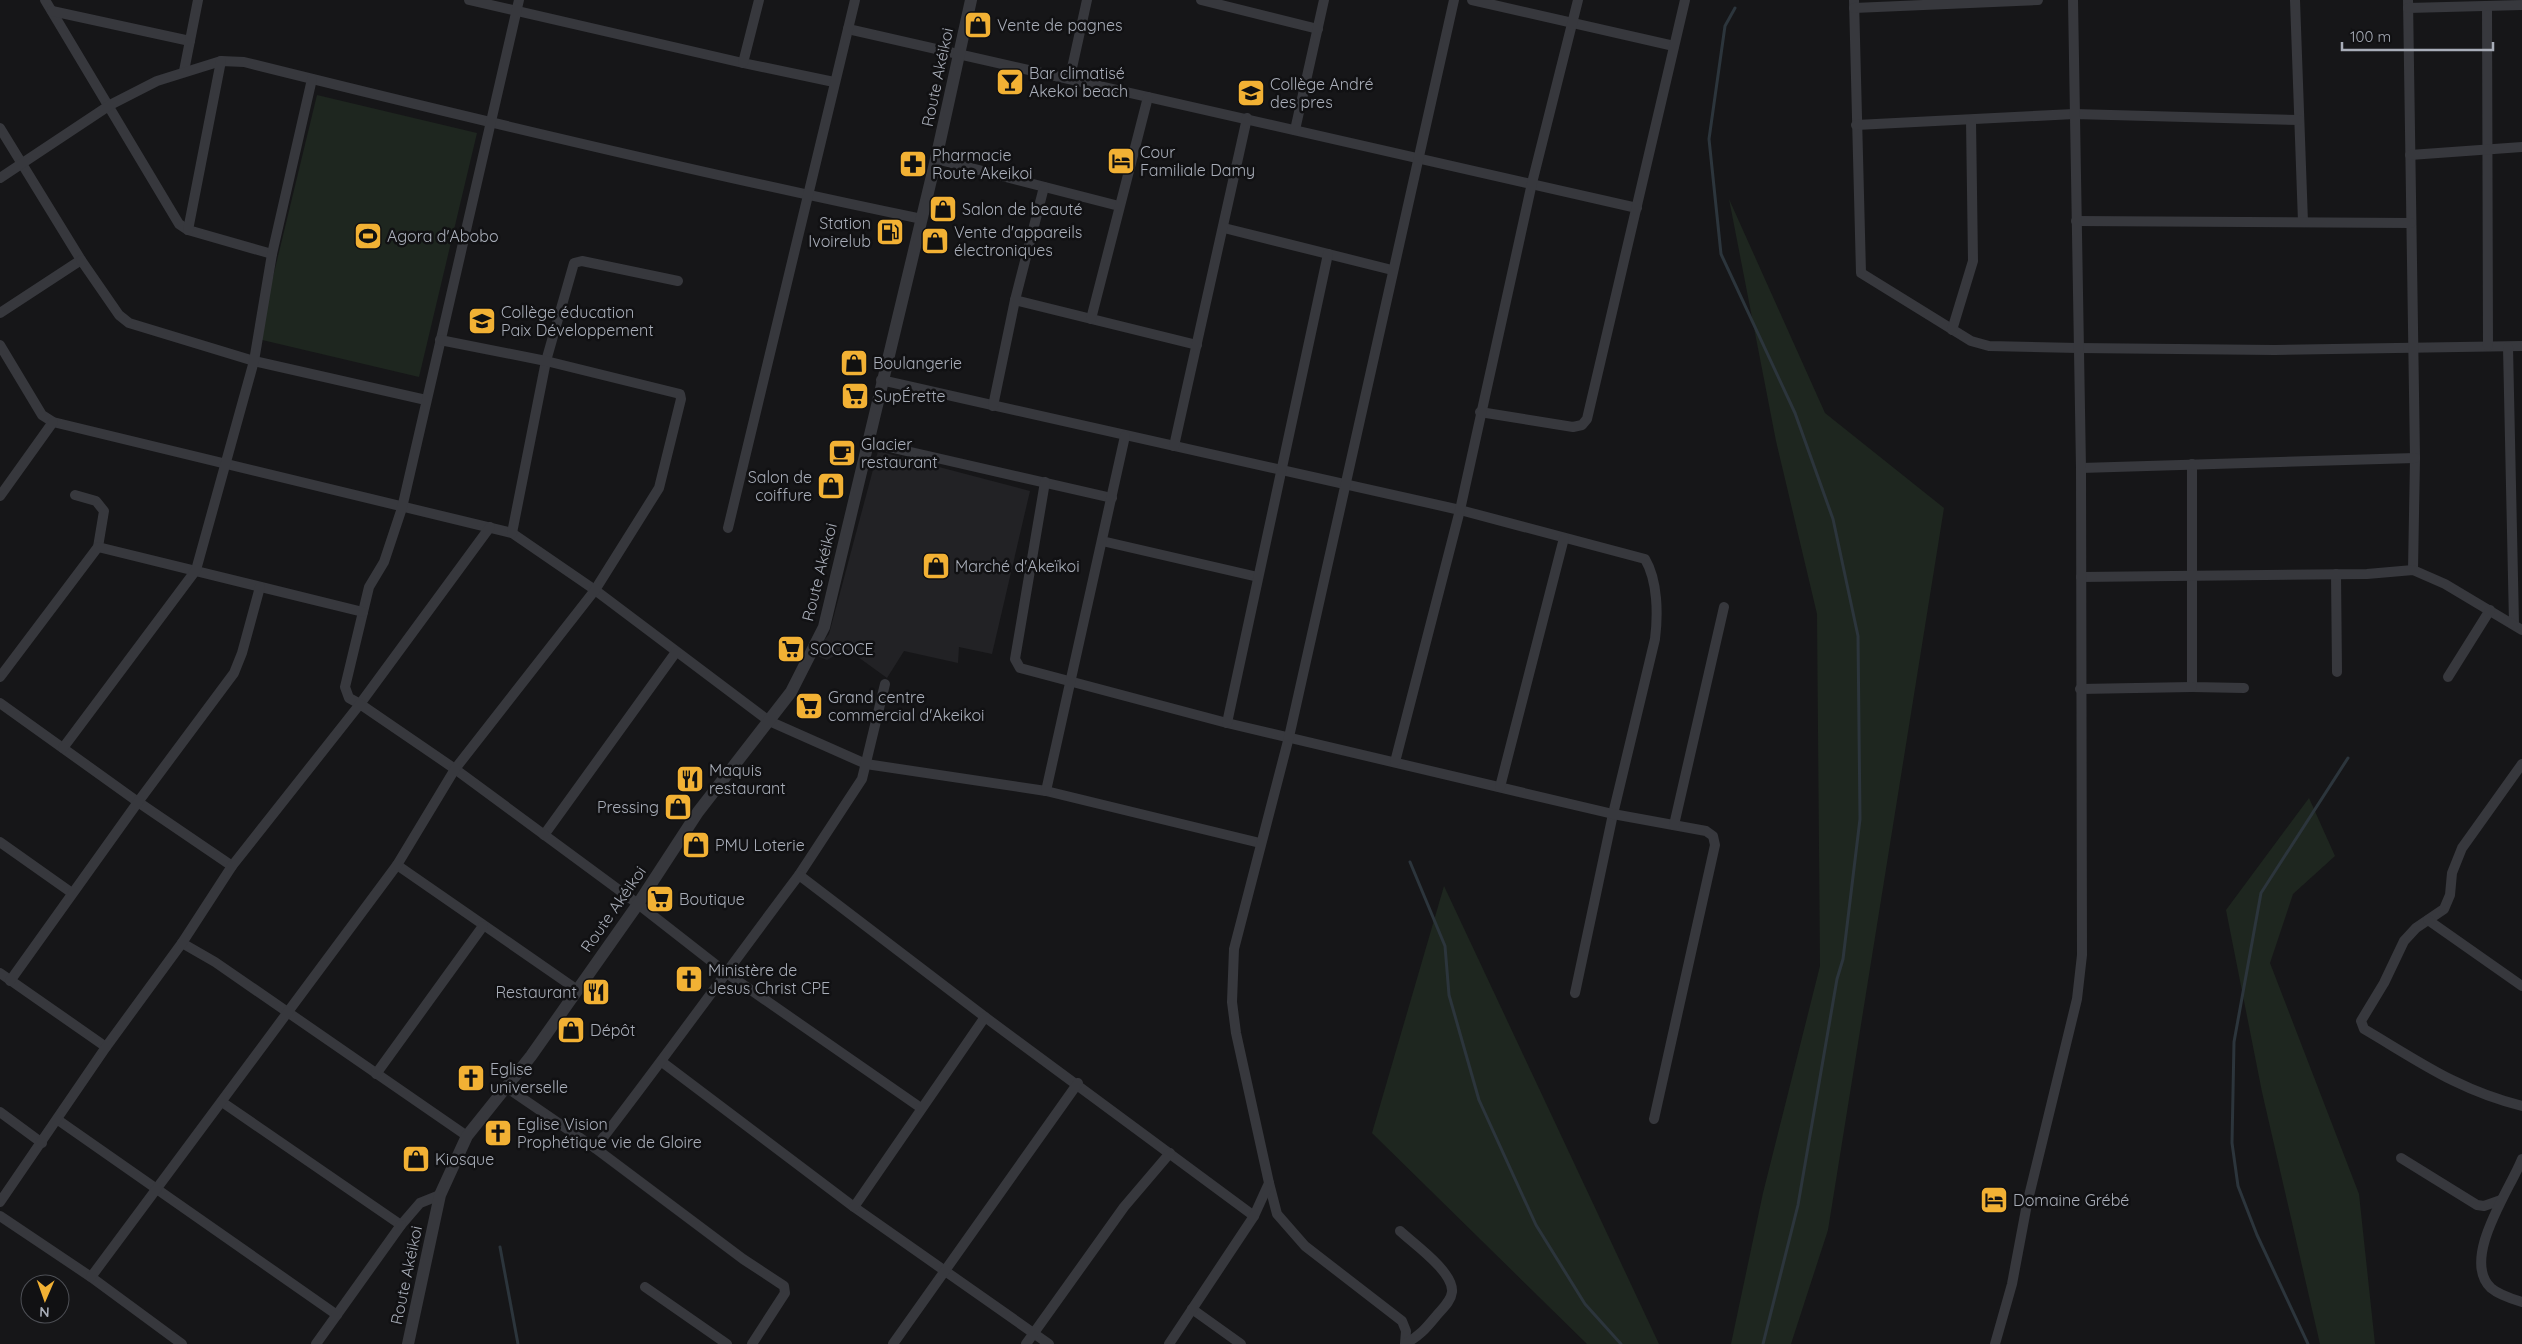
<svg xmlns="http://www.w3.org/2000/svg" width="2522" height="1344" font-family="Quicksand,sans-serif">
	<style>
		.built { fill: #222225 }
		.green { fill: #1e261f }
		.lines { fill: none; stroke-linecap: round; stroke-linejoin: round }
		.stream { stroke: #2c353c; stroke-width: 3 }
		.minor { stroke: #37383d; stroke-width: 10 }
		.tertiary { stroke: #37383d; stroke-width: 12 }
		.labels { text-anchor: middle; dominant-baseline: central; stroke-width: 5; stroke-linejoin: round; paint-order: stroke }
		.poi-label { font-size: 16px; fill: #a8adb8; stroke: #111113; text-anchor: start }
		.street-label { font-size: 16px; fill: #a8adb8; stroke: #111113 }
	</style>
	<rect width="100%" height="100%" fill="#161618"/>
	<!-- built -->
	<path class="built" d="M878,451L1030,491L992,654L959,647L958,663L904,651L887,678L847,649L827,660L813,654L829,634Z"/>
	<!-- green -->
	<g class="green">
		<path d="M317,95L477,133L419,377L258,339Z"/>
		<path d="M1729,199L1825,413L1944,508L1828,1230L1791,1344H1731L1763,1193L1820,966L1817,614L1776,441Z"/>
		<path d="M2309,798L2335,856L2293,894L2270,963L2359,1194L2375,1344H2320L2262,1092L2226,910Z"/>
		<path d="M1444,886L1659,1344H1587L1372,1133Z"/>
	</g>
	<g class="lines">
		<!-- stream -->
		<g class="stream">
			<path d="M1735,8L1725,26L1709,139L1721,254L1795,413L1833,519L1858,636L1860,819L1843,959L1837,979L1798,1205L1763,1344"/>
			<path d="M1410,862L1445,946L1449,995L1479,1100L1536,1225L1585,1304L1621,1344"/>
			<path d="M500,1247L518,1344"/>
			<path d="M2308,1344L2257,1235L2238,1186L2232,1143L2234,1042L2261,893L2348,758"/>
		</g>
		<!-- minor -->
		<g class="minor">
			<path d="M45,0L179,224L188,230L272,254"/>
			<path d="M469,0L743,63L834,82"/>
			<path d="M1201,0L1318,29"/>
			<path d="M1472,0L1674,46"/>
			<path d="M1854,0L1861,273L1971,341L1989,346L2078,348L2275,350L2522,346"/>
			<path d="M2295,0L2303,222"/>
			<path d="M2408,0L2415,458L2413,570"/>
			<path d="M2487,6L2488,346"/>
			<path d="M1854,8L2038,0"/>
			<path d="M2408,8L2522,5"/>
			<path d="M52,11L190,41"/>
			<path d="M848,29L1637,208"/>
			<path d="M743,63L759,0"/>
			<path d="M184,71L198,0"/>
			<path d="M1070,77L1087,0"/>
			<path d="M1856,125L2074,114L2299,120"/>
			<path d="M0,128L81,260L0,313"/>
			<path d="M1295,130L1324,0"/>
			<path d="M2410,155L2522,147"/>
			<path d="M936,159L1119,206"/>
			<path d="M0,178L110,105L157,81L221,61L244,62C469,118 695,172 922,219"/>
			<path d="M2076,221L2411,223"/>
			<path d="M1224,228L1392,270"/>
			<path d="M188,230L221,61"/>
			<path d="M81,260L119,315L129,323L254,361L426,400"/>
			<path d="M1015,300L1197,345"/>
			<path d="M1091,319L1148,97"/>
			<path d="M1952,330L1973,261L1971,120"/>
			<path d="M0,345L42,415L53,422L512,533L595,590L769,721L866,764L1046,791L1260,843"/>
			<path d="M2508,347L2514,624"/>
			<path d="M881,380L1460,510L1645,559C1658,581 1658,615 1655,639L1613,814L1575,993"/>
			<path d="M993,406L1015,300L1044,187"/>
			<path d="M1480,412L1573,427L1582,425L1587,419L1685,0"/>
			<path d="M867,442L1112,498"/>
			<path d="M1174,446L1247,118"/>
			<path d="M2192,464V687L2244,688"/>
			<path d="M2081,468L2415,458"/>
			<path d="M1045,482L1015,659L1020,668L1227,723L1613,814L1706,831L1713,836L1715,845L1654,1119"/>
			<path d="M75,495L96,501L104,511L98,547"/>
			<path d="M0,496L53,422"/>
			<path d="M490,527L360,704L349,698L345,687L369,587L384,562L402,508L519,0"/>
			<path d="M728,528L855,0"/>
			<path d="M512,533L546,361L574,263L582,261L678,281"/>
			<path d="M1102,541L1258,577"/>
			<path d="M2336,574L2337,672"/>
			<path d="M2081,577L2367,574L2413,570L2445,584L2522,630"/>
			<path d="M0,677L98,547L363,612"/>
			<path d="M2448,677L2490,610"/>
			<path d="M2080,689L2192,687"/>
			<path d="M0,703L138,802L232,866"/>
			<path d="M1227,723L1328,254"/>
			<path d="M63,748L196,570L254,361L272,254L312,79"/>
			<path d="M1395,762L1460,510L1532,183L1578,0"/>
			<path d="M2522,764L2462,848L2452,873L2450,895L2444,909L2416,928L2404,941L2384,983L2361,1021L2364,1029C2420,1062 2458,1090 2522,1106"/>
			<path d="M1500,787L1564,538"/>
			<path d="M1046,791L1125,436"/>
			<path d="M1674,825L1724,607"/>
			<path d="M544,835L676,652"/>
			<path d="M0,842L72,893"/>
			<path d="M397,865L576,989"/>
			<path d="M799,875L862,779L885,684"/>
			<path d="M2428,920L2522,986"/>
			<path d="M182,943L215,962L467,1136"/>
			<path d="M0,973L106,1047"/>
			<path d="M10,981L138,802L234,673L242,653L260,587"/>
			<path d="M662,1062L854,1207L1049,1344"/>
			<path d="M376,1074L483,926"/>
			<path d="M506,1087L595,1148L743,1259L784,1286L785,1293L752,1344"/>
			<path d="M222,1102L401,1225L420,1203L440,1195"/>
			<path d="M0,1112L42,1143"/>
			<path d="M58,1120L337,1315"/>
			<path d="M595,1148C665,1058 731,965 799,875L985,1017L1254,1216"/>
			<path d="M2401,1158L2477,1205L2484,1206L2501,1200"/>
			<path d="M2522,1159C2511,1188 2460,1259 2491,1288C2499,1295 2512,1299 2522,1302"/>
			<path d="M1269,1183L1277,1214L1305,1246L1402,1321L1406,1331L1405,1344"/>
			<path d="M0,1202L106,1047L182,943L232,866L360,704L455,769L638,904L725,972L921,1108"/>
			<path d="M854,1207L985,1017"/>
			<path d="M0,1216L91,1277L182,1344"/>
			<path d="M1400,1231C1414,1244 1454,1272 1452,1292C1451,1301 1443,1308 1437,1315C1427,1327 1420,1336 1406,1343"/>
			<path d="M91,1277L397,865L455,769L595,590L659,488L681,399L680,394L546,361L440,340"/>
			<path d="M645,1287L727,1344"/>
			<path d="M1192,1309L1241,1344"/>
			<path d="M316,1344L401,1225"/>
			<path d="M893,1344L1078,1083"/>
			<path d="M1026,1344L1124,1207L1170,1153"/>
			<path d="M1169,1344L1254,1216L1269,1183L1236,1033L1232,1002L1234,949L1289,737L1454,0"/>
			<path d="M1995,1344L2012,1284L2027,1204L2077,999L2082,955L2081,468L2073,0"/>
		</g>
		<!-- tertiary -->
		<path class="tertiary" d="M408,1344L440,1195L467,1136L531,1056L638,904L698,812L791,692L824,627L936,159L971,0"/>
	</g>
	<!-- icons -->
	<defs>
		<g id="shop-square" transform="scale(1.4375)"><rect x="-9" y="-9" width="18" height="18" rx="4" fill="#f2b134" stroke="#111113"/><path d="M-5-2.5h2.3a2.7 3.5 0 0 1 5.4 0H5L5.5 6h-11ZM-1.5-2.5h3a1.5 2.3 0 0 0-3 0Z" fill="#111"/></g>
		<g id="bar-square" transform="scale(1.4375)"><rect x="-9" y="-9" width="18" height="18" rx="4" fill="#f2b134" stroke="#111113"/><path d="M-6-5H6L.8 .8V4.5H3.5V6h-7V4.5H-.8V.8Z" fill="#111"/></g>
		<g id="school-square" transform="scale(1.4375)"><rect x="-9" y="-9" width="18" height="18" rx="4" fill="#f2b134" stroke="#111113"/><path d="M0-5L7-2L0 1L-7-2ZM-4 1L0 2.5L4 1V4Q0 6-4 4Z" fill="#111"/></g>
		<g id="hotel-square" transform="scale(1.4375)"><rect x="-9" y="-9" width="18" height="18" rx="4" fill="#f2b134" stroke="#111113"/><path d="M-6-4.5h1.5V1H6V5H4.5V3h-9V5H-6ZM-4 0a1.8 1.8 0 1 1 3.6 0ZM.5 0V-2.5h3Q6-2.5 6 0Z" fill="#111"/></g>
		<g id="pharmacy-square" transform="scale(1.4375)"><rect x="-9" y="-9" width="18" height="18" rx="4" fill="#f2b134" stroke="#111113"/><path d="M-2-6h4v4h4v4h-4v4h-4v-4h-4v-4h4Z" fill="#111"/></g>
		<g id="fuel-square" transform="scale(1.4375)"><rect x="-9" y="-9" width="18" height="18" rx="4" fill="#f2b134" stroke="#111113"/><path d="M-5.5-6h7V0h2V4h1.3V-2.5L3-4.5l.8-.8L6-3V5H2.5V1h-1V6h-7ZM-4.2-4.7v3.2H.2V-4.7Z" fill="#111"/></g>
		<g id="stadium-square" transform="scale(1.4375)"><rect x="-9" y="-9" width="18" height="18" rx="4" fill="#f2b134" stroke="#111113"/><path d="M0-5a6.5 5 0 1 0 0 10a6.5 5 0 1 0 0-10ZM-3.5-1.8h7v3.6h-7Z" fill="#111"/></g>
		<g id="supermarket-square" transform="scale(1.4375)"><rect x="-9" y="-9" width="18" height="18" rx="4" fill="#f2b134" stroke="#111113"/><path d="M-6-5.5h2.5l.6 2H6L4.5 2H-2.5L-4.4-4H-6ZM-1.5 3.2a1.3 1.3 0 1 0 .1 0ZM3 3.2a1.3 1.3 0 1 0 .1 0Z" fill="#111"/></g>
		<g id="cafe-square" transform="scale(1.4375)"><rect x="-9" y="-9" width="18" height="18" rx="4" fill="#f2b134" stroke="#111113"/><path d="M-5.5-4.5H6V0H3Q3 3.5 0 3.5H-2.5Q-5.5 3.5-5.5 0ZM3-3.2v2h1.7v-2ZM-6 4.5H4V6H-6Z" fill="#111"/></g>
		<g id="restaurant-square" transform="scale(1.4375)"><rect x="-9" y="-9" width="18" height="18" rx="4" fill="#f2b134" stroke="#111113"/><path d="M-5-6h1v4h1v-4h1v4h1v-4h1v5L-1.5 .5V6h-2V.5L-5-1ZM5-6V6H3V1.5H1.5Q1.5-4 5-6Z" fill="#111"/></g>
		<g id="church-square" transform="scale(1.4375)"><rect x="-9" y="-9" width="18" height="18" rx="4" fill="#f2b134" stroke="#111113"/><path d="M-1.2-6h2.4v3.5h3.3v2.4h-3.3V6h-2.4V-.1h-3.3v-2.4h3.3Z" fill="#111"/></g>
	</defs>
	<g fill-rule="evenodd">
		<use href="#shop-square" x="978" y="25"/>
		<use href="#bar-square" x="1010" y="82"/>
		<use href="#school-square" x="1251" y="93"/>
		<use href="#hotel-square" x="1121" y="161"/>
		<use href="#pharmacy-square" x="913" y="164"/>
		<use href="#shop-square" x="943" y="209"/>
		<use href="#fuel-square" x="890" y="232"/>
		<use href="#stadium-square" x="368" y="236"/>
		<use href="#shop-square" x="935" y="241"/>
		<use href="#school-square" x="482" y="321"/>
		<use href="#shop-square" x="854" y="363"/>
		<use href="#supermarket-square" x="855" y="396"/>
		<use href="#cafe-square" x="842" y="453"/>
		<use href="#shop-square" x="831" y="486"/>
		<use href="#shop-square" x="936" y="566"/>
		<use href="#supermarket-square" x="791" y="649"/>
		<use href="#supermarket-square" x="809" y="706"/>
		<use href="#restaurant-square" x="690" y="779"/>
		<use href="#shop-square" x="678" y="807"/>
		<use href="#shop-square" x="696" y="845"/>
		<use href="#supermarket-square" x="660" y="899"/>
		<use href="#church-square" x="689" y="979"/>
		<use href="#restaurant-square" x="596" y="992"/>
		<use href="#shop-square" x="571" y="1030"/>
		<use href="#church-square" x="471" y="1078"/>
		<use href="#church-square" x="498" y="1133"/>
		<use href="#shop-square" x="416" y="1159"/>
		<use href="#hotel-square" x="1994" y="1200"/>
	</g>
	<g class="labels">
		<!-- poi labels -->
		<g class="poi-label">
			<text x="997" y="25">Vente de pagnes</text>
			<text x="1029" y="73">Bar climatisé<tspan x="1029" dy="18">Akekoi beach</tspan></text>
			<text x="1270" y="84">Collège André<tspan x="1270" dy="18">des pres</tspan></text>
			<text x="1140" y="152">Cour<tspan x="1140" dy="18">Familiale Damy</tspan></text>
			<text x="932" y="155">Pharmacie<tspan x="932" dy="18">Route Akeikoi</tspan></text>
			<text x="962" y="209">Salon de beauté</text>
			<text x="871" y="223" text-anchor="end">Station<tspan x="871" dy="18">Ivoirelub</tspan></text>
			<text x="954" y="232">Vente d'appareils<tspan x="954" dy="18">électroniques</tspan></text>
			<text x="387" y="236">Agora d'Abobo</text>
			<text x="501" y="312">Collège éducation<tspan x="501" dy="18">Paix Développement</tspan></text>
			<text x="873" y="363">Boulangerie</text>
			<text x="874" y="396">SupÉrette</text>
			<text x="861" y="444">Glacier<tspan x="861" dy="18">restaurant</tspan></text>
			<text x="812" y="477" text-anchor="end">Salon de<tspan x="812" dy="18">coiffure</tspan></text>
			<text x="955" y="566">Marché d'Akeïkoi</text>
			<text x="810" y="649">SOCOCE</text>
			<text x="828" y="697">Grand centre<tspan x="828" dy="18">commercial d'Akeikoi</tspan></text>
			<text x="709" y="770">Maquis<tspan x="709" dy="18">restaurant</tspan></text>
			<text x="659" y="807" text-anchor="end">Pressing</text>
			<text x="715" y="845">PMU Loterie</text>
			<text x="679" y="899">Boutique</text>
			<text x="708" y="970">Ministère de<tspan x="708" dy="18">Jesus Christ CPE</tspan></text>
			<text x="577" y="992" text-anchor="end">Restaurant</text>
			<text x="590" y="1030">Dépôt</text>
			<text x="490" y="1069">Eglise<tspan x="490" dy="18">universelle</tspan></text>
			<text x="517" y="1124">Eglise Vision<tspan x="517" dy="18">Prophétique vie de Gloire</tspan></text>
			<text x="435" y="1159">Kiosque</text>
			<text x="2013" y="1200">Domaine Grébé</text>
		</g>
		<!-- street labels -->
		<g class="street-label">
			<text transform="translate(937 77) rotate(-78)">Route Akéikoi</text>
			<text transform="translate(819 572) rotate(-76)">Route Akéikoi</text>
			<text transform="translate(613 909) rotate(-55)">Route Akéikoi</text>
			<text transform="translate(406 1275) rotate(-78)">Route Akéikoi</text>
		</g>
	</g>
	<!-- north arrow -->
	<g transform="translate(45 1299) rotate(182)"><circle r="24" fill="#111113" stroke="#4d4f55"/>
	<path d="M0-4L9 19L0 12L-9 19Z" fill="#f2b134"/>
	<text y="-8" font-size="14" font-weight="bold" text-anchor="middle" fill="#a8adb8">N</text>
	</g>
	<!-- scale -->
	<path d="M2342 42v8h151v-8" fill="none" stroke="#a8adb8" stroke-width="2.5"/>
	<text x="2350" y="42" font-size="15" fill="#a8adb8" stroke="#111113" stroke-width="4" paint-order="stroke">100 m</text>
</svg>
